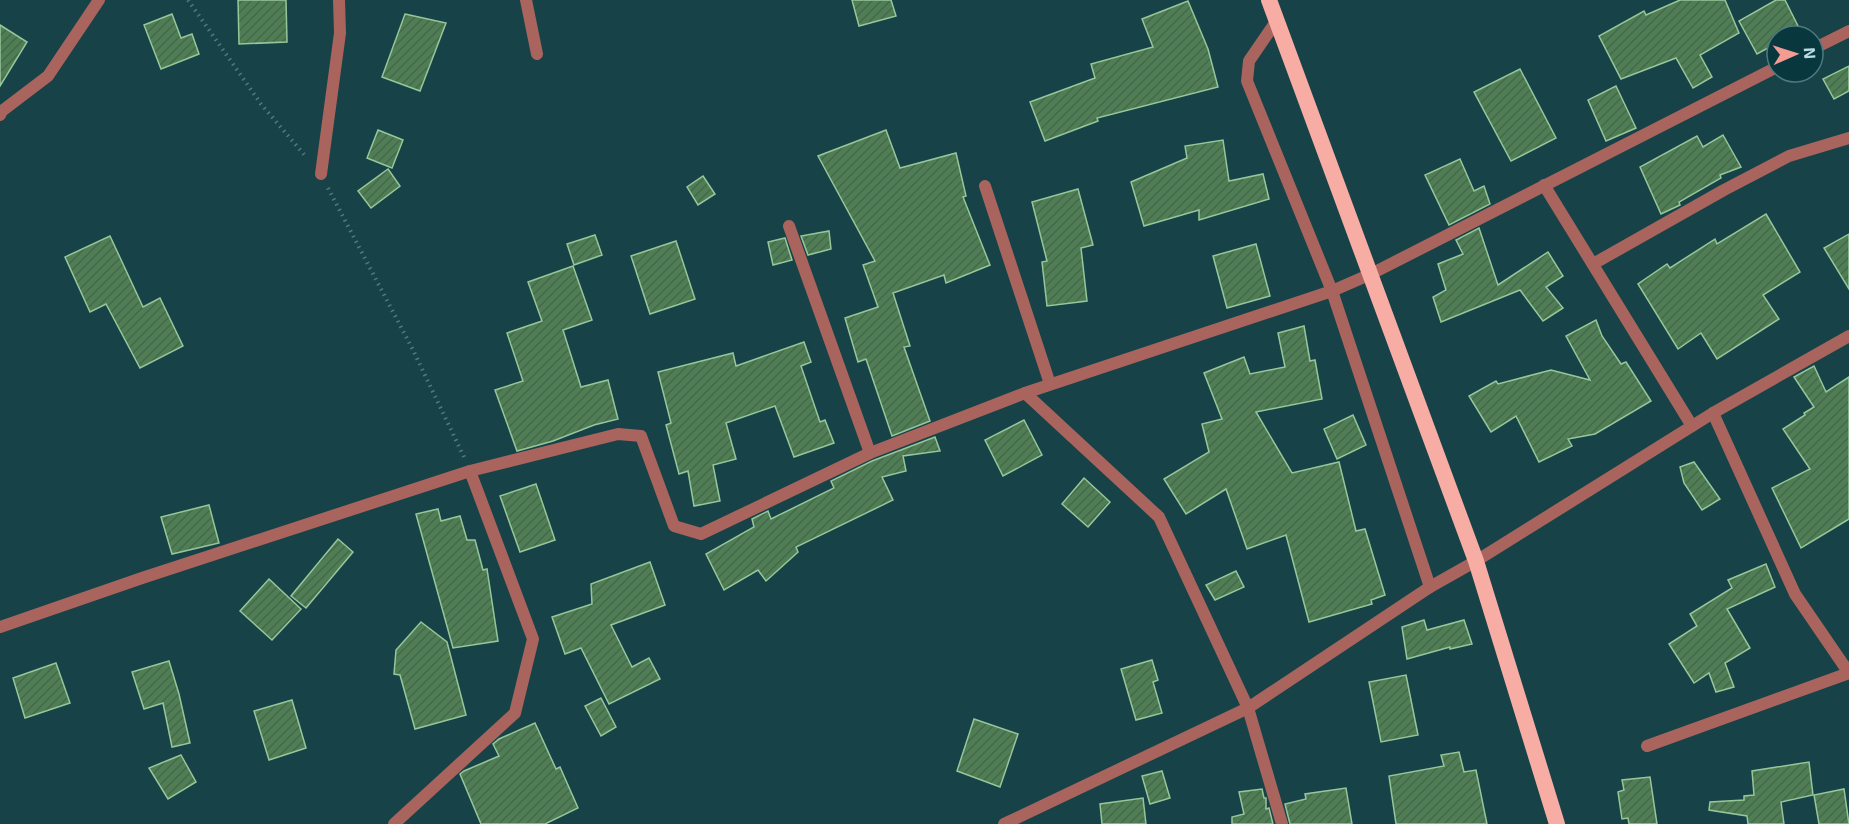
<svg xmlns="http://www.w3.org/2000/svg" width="1849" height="824" font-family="'Exo 2',sans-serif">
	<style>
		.building { fill: url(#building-hatch); stroke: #96c79a; stroke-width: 1.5 }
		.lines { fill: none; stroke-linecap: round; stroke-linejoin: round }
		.path { stroke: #507a80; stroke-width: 4; stroke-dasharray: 1.5 4.5; stroke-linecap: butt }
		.minor { stroke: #a8645d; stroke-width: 12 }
		.trunk { stroke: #f7aca4; stroke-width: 16 }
	</style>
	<defs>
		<pattern id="building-hatch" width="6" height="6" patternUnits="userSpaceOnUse" patternTransform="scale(1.5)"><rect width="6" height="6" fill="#507e54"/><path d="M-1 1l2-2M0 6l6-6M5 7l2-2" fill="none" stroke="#46664e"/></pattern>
	</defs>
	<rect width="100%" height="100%" fill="#164248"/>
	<!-- building -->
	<g class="building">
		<path d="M238,0H286L287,42L239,44Z"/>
		<path d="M852,0H891L896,16L859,26Z"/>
		<path d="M1680,0H1725L1739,33L1700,55L1712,77L1693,88L1676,58L1621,79L1599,36L1644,11L1646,15Z"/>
		<path d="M1776,0H1785L1800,30L1789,36H1777V43L1757,54L1739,21Z"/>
		<path d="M1188,1L1208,49L1218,87L1097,118L1098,121L1045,141L1030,102L1095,78L1091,64L1153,47L1142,19Z"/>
		<path d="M172,14L181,38L192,34L199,54L161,69L144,25Z"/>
		<path d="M405,14L446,23L420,91L382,77Z"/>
		<path d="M0,25L27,42L0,86Z"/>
		<path d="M1849,66V91L1834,99L1823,79Z"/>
		<path d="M1520,69L1556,138L1511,161L1474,92Z"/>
		<path d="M1616,86L1636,128L1606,141L1588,100Z"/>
		<path d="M378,130L403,140L392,168L367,158Z"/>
		<path d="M886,130L900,168L956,153L966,196L963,197L990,265L946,283L944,275L893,293L910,346L904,347L930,421L892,436L866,359L858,362L845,318L878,307L863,265L875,261L818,156Z"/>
		<path d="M1723,135L1741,167L1720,175L1721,178L1679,202L1680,205L1661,214L1640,167L1697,136L1703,147Z"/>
		<path d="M1223,140L1229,181L1263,174L1269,199L1199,220V210L1144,226L1131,182L1187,158L1185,146Z"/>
		<path d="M1460,159L1474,191L1484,186L1490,204L1449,225L1425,175Z"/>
		<path d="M388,169L400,186L371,208L358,191Z"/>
		<path d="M703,176L715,194L698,205L687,187Z"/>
		<path d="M1078,189L1093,245L1081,248L1087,301L1047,306L1042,262L1047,261L1032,202Z"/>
		<path d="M1766,214L1800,272L1763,295L1779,319L1717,359L1701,333L1678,349L1638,284L1667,264L1670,268L1715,239L1717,244Z"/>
		<path d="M1479,228L1498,285L1548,252L1563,276L1546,287L1563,308L1543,321L1520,290L1441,322L1433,297L1446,290L1438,264L1463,254L1456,240Z"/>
		<path d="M829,231L831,249L808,255L801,236Z"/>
		<path d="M1849,234V289L1824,248Z"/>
		<path d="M595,235L602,255L574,265L567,244Z"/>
		<path d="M110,236L143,307L160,298L183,346L140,368L106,304L90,312L65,257Z"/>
		<path d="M785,238L792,260L773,265L768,242Z"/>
		<path d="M676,241L695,299L650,314L631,256Z"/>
		<path d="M1256,244L1270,296L1227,308L1213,256Z"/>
		<path d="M573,266L592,320L563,330L581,387L608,380L618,419L594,425L553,441L517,451L495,390L523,381L507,333L542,321L528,282Z"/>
		<path d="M1596,320L1602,336L1621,364L1626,362L1651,401L1595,434L1568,439L1572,446L1539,462L1516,416L1491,432L1469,396L1496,381L1498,384L1551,370L1590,380L1566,336Z"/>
		<path d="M1304,326L1310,361L1315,360L1322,399L1256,412L1292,473L1339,462L1356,531L1365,529L1385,595L1371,600L1372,604L1309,622L1286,535L1247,549L1226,489L1186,514L1164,479L1209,452L1202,424L1222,419L1204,373L1244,357L1250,374L1285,367L1278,333Z"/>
		<path d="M804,342L811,362L801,366L820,422L825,420L834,443L794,457L775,406L726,423L736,459L713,465L720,501L694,506L688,471L679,474L666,425L671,423L658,372L733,353L736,366Z"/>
		<path d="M1814,366L1826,392L1849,377V519L1801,548L1772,488L1810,469L1783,429L1805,415L1804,413L1814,407L1794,377Z"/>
		<path d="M1353,415L1366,445L1337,459L1324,429Z"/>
		<path d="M1024,420L1042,455L1003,476L985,440Z"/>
		<path d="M935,437L940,451L903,456L906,471L882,477L893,500L796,547L798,552L766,581L758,570L724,590L706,554L754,527L752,519L768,511L771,519L834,488L831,481L872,461Z"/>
		<path d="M1694,462L1720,499L1702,510L1684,483L1680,467Z"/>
		<path d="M1084,478L1110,502L1088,527L1062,504Z"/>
		<path d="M536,484L555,540L520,552L500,496Z"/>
		<path d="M209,505L219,543L172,554L161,517Z"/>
		<path d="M438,509L441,521L460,516L467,540H475L483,570L487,569L498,641L453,648L416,514Z"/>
		<path d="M338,539L353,552L306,608L291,596Z"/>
		<path d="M650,562L665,605L611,625L632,667L649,658L660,679L609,704L581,648L565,654L552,617L592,604L591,584Z"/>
		<path d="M1766,564L1775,587L1727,609L1750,648L1725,663L1734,687L1716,692L1709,673L1694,683L1669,644L1697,626L1690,614L1732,588L1728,580Z"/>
		<path d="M1236,571L1244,587L1215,600L1206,585Z"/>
		<path d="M269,579L301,609L272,640L240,611Z"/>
		<path d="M1424,620L1427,630L1464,620L1472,644L1450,649V647L1407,659L1402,627Z"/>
		<path d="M421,622L447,642L466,715L415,729L400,675L394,674L396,650Z"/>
		<path d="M1152,660L1158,680L1153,682L1162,713L1136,720L1121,669Z"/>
		<path d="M169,661L179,694L190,743L172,747L163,703L144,709L132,672Z"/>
		<path d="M56,663L70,703L25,718L13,678Z"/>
		<path d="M1406,675L1418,735L1381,742L1369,682Z"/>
		<path d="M601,698L616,727L601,736L585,706Z"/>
		<path d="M292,700L306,748L269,760L254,711Z"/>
		<path d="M974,719L1018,734L1000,787L957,771Z"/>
		<path d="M535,723L556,769L560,767L578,808L545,824H481L460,774L464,771L499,756L493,744L499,739Z"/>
		<path d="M1459,752L1464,772L1476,770L1487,824H1396L1389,776L1444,766L1441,755Z"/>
		<path d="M181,755L196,782L168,799L149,768Z"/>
		<path d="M1809,762L1813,795L1781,802L1784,824H1748L1747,816L1709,810L1710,802L1744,800V796L1754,795L1752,771Z"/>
		<path d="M1162,771L1170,798L1150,804L1142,776Z"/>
		<path d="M1650,777L1657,824H1629L1628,818L1622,819L1618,792L1624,790L1622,780Z"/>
		<path d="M1346,788L1352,824H1290L1285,804L1306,799L1305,794Z"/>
		<path d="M1262,789L1264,798H1266V809L1269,808L1273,824H1232V817L1244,814L1239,792Z"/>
		<path d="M1844,789L1849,824H1819L1814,795Z"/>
		<path d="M1143,798L1146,824H1102L1100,804Z"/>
	</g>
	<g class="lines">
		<!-- path -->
		<g class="path">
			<path d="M188,0L261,104L307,158"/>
			<path d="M328,188L413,350L464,457"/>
		</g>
		<!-- minor -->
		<g class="minor">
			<path d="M526,0L537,54"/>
			<path d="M1277,20L1249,61L1247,81L1332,291L1430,587"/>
			<path d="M1813,49L1849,31"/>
			<path d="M0,115L2,111L48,76L99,0"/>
			<path d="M321,174L340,33L339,0"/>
			<path d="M1544,185L1692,426"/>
			<path d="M985,186L1050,384"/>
			<path d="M789,226L870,453"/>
			<path d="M1593,264L1724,190L1789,156L1849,138"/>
			<path d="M1025,393L1159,517L1248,708L1282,824"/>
			<path d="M1713,413L1795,594L1849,673"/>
			<path d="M0,627L142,578L470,471L618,434L641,436L674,526L701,534L870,453L1025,393L1332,291L1371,274L1777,67"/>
			<path d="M1647,746L1849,673"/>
			<path d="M394,824L515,713L533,639L470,471"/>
			<path d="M1004,824L1248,708L1430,587L1476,561L1713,413L1849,336"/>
		</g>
		<!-- trunk -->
		<path class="trunk" d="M1269,0L1476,561L1557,824"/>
	</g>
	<!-- north arrow -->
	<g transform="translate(1795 54) rotate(87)"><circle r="28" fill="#08383e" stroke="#4e7a80" stroke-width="1.5"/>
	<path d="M0-4.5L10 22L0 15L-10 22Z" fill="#f59c92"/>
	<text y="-9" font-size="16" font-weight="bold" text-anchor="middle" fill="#b8dee3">N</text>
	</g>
</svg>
